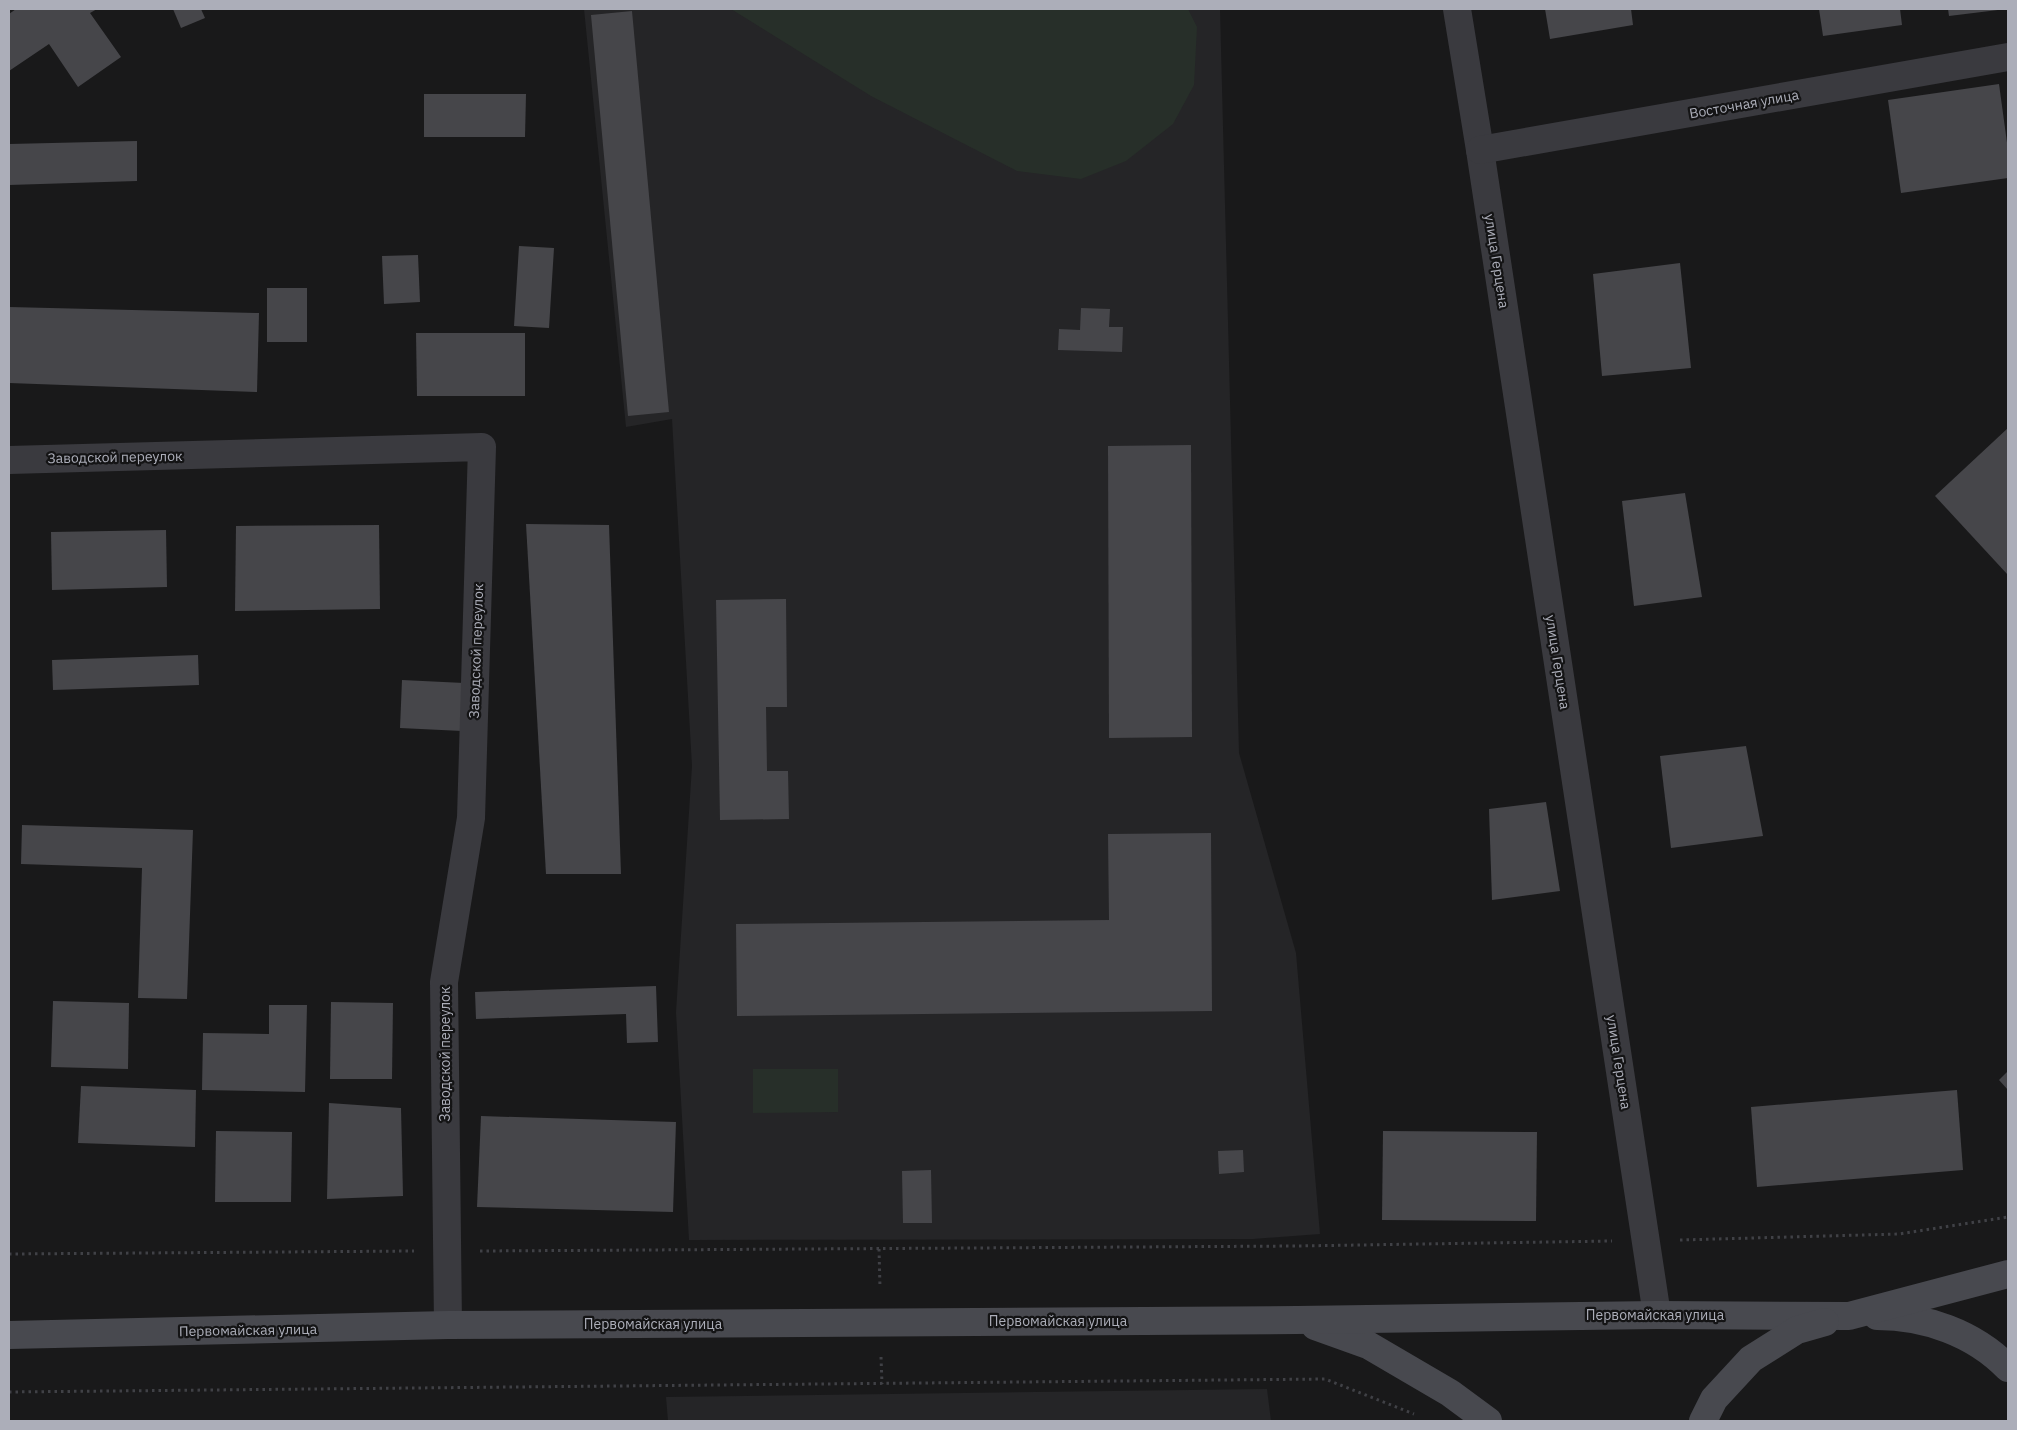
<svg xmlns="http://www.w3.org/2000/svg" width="2017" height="1430" font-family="'IBM Plex Sans',sans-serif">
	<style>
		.built { fill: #252527 }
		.green { fill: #272f29 }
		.building { fill: #46464a }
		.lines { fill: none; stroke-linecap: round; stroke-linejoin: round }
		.path { stroke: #404146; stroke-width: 3; stroke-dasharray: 2.5 4; stroke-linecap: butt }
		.street { stroke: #3a3a3f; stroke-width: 28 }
		.secondary { stroke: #48494f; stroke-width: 28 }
		.labels { text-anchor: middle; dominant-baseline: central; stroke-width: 4.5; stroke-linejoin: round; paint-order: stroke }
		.street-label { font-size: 14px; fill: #acaeb9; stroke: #141415 }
	</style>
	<rect width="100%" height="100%" fill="#19191a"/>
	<!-- built -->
	<g class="built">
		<path d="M584,9H1220L1239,753L1296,953L1320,1234L1253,1239L689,1240L676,1012L692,766L672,419L626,427Z"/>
		<path d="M1267,1389L1271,1421H668L666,1397Z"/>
	</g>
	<!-- green -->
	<g class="green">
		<path d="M731,9H1188L1197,27L1194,85L1173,124L1126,161L1081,179L1017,171L871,96Z"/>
		<path d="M753,1069H838V1112L753,1113Z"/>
	</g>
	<!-- building -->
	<g class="building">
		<path d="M16,9H97L90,13L121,57L78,87L49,44L9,71V14Z"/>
		<path d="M173,9H201L205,18L181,28Z"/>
		<path d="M1545,9H1631L1633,25L1550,39Z"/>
		<path d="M1819,9H1900L1902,25L1823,36Z"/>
		<path d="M1948,9H1998V10L1949,16Z"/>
		<path d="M632,11L669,412L628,416L591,15Z"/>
		<path d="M1999,84L2008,150V178L1901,193L1888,100Z"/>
		<path d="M424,94H526L525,137H424Z"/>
		<path d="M137,141V181L9,185V144Z"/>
		<path d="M519,246L554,248L549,328L514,326Z"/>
		<path d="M418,255L420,302L384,304L382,256Z"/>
		<path d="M1680,263L1691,368L1602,376L1593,274Z"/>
		<rect x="267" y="288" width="40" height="54"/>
		<path d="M9,307L259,313L257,392L9,383Z"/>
		<path d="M1081,308L1110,309L1109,327H1123L1122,352L1058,350L1059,329L1080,330Z"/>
		<path d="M416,333H525V396H417Z"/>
		<path d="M2008,428V575L1935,496Z"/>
		<path d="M1191,445L1192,737L1109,738L1108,446Z"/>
		<path d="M1685,493L1702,597L1634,606L1622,501Z"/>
		<path d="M526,524L609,525L621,874H546Z"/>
		<path d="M379,525L380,609L235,611L236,526Z"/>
		<path d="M166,530L167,587L52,590L51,532Z"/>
		<path d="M786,599L787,707H766L767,771H788L789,819L720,820L716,600Z"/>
		<path d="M198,655L199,685L53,690L52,660Z"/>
		<path d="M402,680L464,683L462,731L400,728Z"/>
		<path d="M1746,746L1763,836L1671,848L1660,756Z"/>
		<path d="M1546,802L1560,891L1492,900L1489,809Z"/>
		<path d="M22,825L193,830L187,999L138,998L142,868L21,864Z"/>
		<path d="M1211,833L1212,1011L737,1016L736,924L1109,920L1108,834Z"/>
		<path d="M656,986L658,1042L627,1043L626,1014L476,1019L475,992Z"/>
		<path d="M53,1001L129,1003L128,1069L51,1067Z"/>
		<path d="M331,1002L393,1003L392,1079H330Z"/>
		<path d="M269,1005H307L305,1092L202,1090L203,1033L269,1034Z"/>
		<path d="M2008,1071V1090L1999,1080Z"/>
		<path d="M81,1086L196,1090L195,1147L78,1143Z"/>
		<path d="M1957,1090L1963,1170L1757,1187L1751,1107Z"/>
		<path d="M329,1103L401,1108L403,1196L327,1199Z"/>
		<path d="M481,1116L676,1122L673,1212L477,1207Z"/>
		<path d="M216,1131L292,1132L291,1202H215Z"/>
		<path d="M1383,1131L1537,1132L1536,1221L1382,1220Z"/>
		<path d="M1243,1150L1244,1172L1219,1174L1218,1151Z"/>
		<path d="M931,1170L932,1223H903L902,1171Z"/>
	</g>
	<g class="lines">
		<!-- path -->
		<g class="path">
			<path d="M1680,1240L1899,1234L2008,1217"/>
			<path d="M879,1249L880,1288"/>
			<path d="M480,1251L1296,1246L1612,1241"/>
			<path d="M9,1254L414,1251"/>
			<path d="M881,1357L882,1384"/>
			<path d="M9,1392L1325,1379L1414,1414"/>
		</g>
		<!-- street -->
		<g class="street">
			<path d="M1457,9L1480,150L1657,1315"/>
			<path d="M1480,150L2008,57"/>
			<path d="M9,460L482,447L471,818L444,982L448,1325"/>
		</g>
		<!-- secondary -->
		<g class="secondary">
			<path d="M1877,1316C1925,1316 1974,1333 2008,1368"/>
			<path d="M1315,1326L1368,1345L1450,1393L1488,1421"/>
			<path d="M9,1335L448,1325L1297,1320L1657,1315L1849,1316L2008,1274"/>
			<path d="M1703,1421L1714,1399L1751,1359L1797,1330L1825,1322"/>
		</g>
	</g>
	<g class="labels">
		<!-- street labels -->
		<g class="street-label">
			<text transform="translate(1744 104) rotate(-10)">Восточная улица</text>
			<text transform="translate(1497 261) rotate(81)">улица Герцена</text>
			<text transform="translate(115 457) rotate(-1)">Заводской переулок</text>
			<text transform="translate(476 651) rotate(-88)">Заводской переулок</text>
			<text transform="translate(1558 662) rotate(81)">улица Герцена</text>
			<text transform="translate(445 1054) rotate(-90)">Заводской переулок</text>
			<text transform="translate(1619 1062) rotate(81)">улица Герцена</text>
			<text x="1655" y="1315">Первомайская улица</text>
			<text x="1058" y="1321">Первомайская улица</text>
			<text x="653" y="1324">Первомайская улица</text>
			<text transform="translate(248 1330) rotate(-1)">Первомайская улица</text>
		</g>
	</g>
	<!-- border -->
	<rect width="2017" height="1430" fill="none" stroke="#acaeb9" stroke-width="20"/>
</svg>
